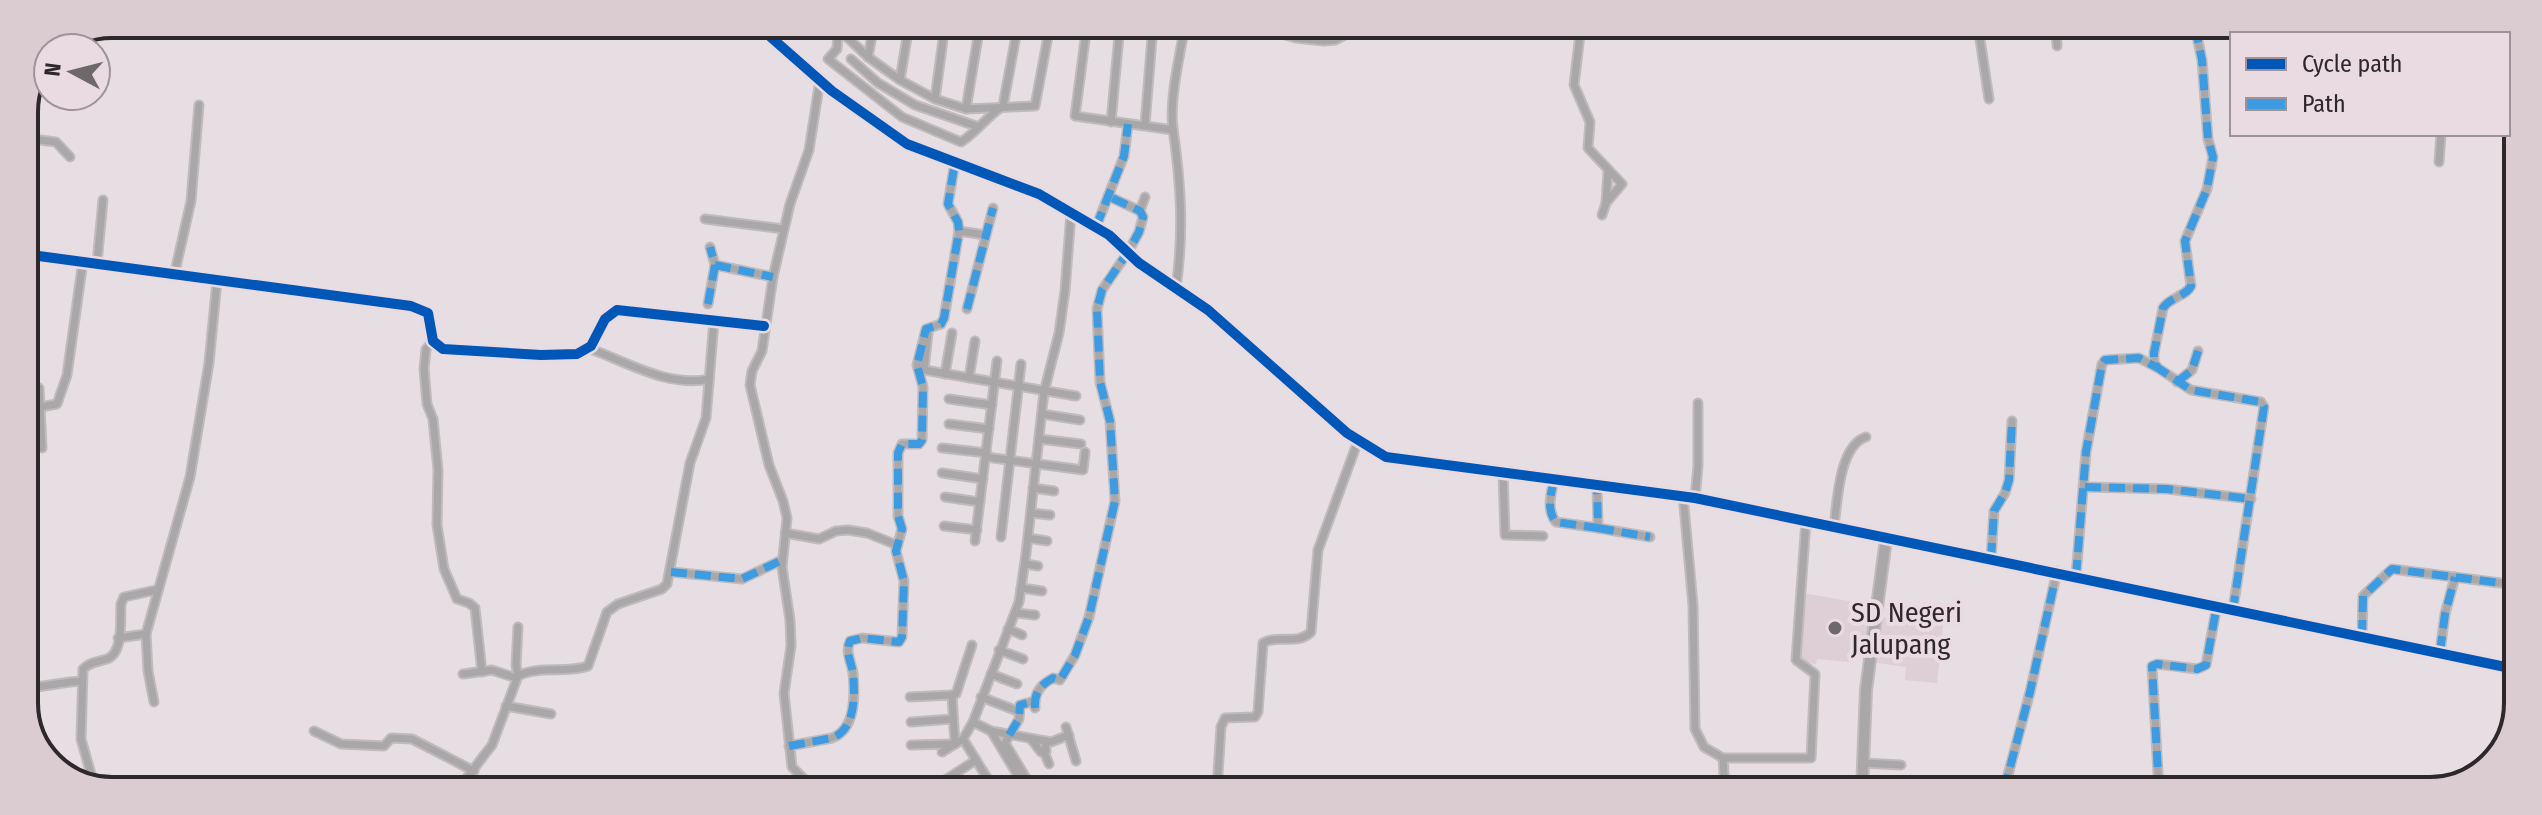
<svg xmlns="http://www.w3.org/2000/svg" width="2542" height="815" font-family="'Fira Sans Condensed',sans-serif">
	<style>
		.built { fill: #deced5 }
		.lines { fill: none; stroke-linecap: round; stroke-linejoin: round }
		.street-casing { stroke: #c0babd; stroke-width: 11 }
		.secondary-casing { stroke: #c0babd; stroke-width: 14 }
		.street { stroke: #aaa7a8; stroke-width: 7 }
		.secondary { stroke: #aaa7a8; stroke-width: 10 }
		.quiet { stroke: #3d9ce1; stroke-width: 8; stroke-dasharray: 16 8; stroke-linecap: butt }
		.cycleway-casing { stroke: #eadae1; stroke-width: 15 }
		.cycleway { stroke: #0057b8; stroke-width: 10 }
		.poi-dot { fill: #6e686b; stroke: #eadae1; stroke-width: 3 }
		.labels { text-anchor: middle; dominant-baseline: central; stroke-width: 8; stroke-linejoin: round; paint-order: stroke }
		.poi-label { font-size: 28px; fill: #2e282b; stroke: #eadae1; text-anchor: start }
		.rim { fill: none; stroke: #2e282b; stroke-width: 4 }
	</style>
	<rect width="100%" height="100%" fill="#e6dee2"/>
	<!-- built -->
	<g class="built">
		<path d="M1803,593L1871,605L1865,653L1849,652V662L1817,659L1816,664L1801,662Z"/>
		<path d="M1879,617L1943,624L1937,683L1905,680L1906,667L1871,662Z"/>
	</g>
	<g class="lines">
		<!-- street casing -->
		<g class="street-casing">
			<g id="street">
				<path d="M834,25L868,57L900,80L935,99L966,109L1035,106L1049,31L1046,25"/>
				<path d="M1087,25L1075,116L1173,130"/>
				<path d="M1207,25L1252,26L1296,38L1324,41L1335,40L1362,26"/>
				<path d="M1581,26L1574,85L1590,122L1588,148L1622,184L1606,203L1602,215"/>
				<path d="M1780,26L1800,29L1818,26"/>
				<path d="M1978,26L1989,99"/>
				<path d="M2056,27L2057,46"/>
				<path d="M2195,27L2202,60L2208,139L2213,157L2207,189L2185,241L2191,286C2185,297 2170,297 2163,308L2154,353V363L2158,368L2191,390L2261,402L2264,407L2233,609"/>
				<path d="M838,29L837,49L828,59L902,117L961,142C977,132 987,116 1003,106L1018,25"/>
				<path d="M770,36L780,25"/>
				<path d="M776,41L790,25"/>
				<path d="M868,57L874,25"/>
				<path d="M851,59L878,83L915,105L979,127"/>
				<path d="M900,80L909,25"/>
				<path d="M935,99L945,25"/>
				<path d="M2508,99H2515"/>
				<path d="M966,109L980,25"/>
				<path d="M1111,122L1120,25"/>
				<path d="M1145,125L1153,25"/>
				<path d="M24,138L56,142L70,157"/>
				<path d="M2439,162L2441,134"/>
				<path d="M1606,203L1608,172"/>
				<path d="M1140,211L1145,197"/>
				<path d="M705,219L784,229"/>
				<path d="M1096,227L1124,156L1128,124"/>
				<path d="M959,231L985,235"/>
				<path d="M24,254L411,306L428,313L433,341L443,349L541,355L577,354L591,346L605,319L617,310L764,326"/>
				<path d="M97,263L103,200"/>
				<path d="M715,265L773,277"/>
				<path d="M174,276L191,201L199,105"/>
				<path d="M1176,288C1184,232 1181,184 1173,129C1169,100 1180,55 1185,25"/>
				<path d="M708,304L715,265L710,247"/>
				<path d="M967,309L993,208"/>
				<path d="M24,324L36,255"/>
				<path d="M928,333L924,370L1076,396"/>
				<path d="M433,341L426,349L424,369L427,404L433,419L438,470L437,525L444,569L457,599L469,603L475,608L482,672"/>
				<path d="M588,348C625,361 668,388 709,379"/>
				<path d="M945,374L952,333"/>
				<path d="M969,378L975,341"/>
				<path d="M2177,382L2192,370L2198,351"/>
				<path d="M39,388L40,407"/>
				<path d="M949,399L992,405"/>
				<path d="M1042,414L1080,420"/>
				<path d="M949,424L989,429"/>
				<path d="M1039,439L1081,444"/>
				<path d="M42,448L40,407L57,404L67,375L83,261"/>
				<path d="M942,448L987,453"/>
				<path d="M986,457L1083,470L1085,452"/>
				<path d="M1503,472L1505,535L1543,536"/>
				<path d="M942,473L983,479"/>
				<path d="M1554,480C1551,494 1546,510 1556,522L1598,528L1597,485"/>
				<path d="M2085,487L2167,489L2251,499"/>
				<path d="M1033,488L1054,491"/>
				<path d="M1683,495L1693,605L1695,729L1704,747L1723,758L1725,790"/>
				<path d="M945,497L980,502"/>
				<path d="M1695,498L1698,466V403"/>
				<path d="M1031,513L1050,515"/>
				<path d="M944,526L977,530"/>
				<path d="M1598,528L1650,537"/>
				<path d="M1834,528C1837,503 1839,445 1866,437"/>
				<path d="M785,533L819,539L836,531L848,530L867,533L897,545"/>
				<path d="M1001,537L1021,364"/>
				<path d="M1028,538L1047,541"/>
				<path d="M975,541L997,361"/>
				<path d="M1991,559L1994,511L2005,493L2009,480L2012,421"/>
				<path d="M1025,564L1038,566"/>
				<path d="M671,572L742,579L782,560"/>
				<path d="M2076,576L2086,452L2102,364L2105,360L2139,358L2156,367"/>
				<path d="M1021,588L1042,591"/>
				<path d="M1016,613L1035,615"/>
				<path d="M1008,629L1022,635"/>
				<path d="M2362,636L2363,596L2392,569L2516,585"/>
				<path d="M118,638L146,634"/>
				<path d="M999,650L1023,659"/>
				<path d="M2440,652L2445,614L2455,577"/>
				<path d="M463,674L492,670L516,678"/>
				<path d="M991,674L1017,684"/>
				<path d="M518,676L516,665L518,627"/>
				<path d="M952,695L956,694L972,645"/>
				<path d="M910,697L952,695L955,744"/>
				<path d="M981,697L1015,710"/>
				<path d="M154,702L148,671L146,634L190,477L209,363L217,281"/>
				<path d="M506,706L551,714"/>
				<path d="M1035,708C1034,693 1040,685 1053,678L1060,680L1075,655L1089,617L1115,501L1110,421L1100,382L1097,309L1102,290L1128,252L1139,232L1143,217L1140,211L1108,196"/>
				<path d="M24,709L29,688C47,686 63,682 82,681"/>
				<path d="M911,722L953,719"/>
				<path d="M1066,727L1076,761"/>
				<path d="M314,731L341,744L384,746L391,738L412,739L474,771"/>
				<path d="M991,731L1026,789"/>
				<path d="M1069,735L1051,742L991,731L973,722L1019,602L1026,554L1044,392L1059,333L1065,291L1071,213"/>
				<path d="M963,739L994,789"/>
				<path d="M1031,739L1041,752L1046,751L1045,741"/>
				<path d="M911,745L953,744"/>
				<path d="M789,746L832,738C856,729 855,695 853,673C851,661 845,652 850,641L862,638L899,642L902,637L904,581L896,551L902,529L898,516V453L902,444H919L922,440L923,387L917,365L926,329L941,324L944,318L959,231L958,222L948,204L955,162"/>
				<path d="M942,752L963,739L973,722"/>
				<path d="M1044,752L1049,764"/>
				<path d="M1723,758H1811L1815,674L1796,660L1806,521"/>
				<path d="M1863,763L1901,765"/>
				<path d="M945,780L976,760"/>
				<path d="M1031,786L1005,743L1019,719L1020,705L1035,701"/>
				<path d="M95,788L81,739L83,669C90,662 97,662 107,659C124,653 120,619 121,604L124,597L156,590"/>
				<path d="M459,788L492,745L518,676C539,665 566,674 588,666L607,612L618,604L662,589L667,584L690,463L706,418L714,321"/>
				<path d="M814,789L792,767L784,693L791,646L790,620L782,567L787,518L783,501L769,465L750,385L752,371L762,351L773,277L790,204L809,150L820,80"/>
				<path d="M977,789L989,781"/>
				<path d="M1217,789L1221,727L1225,718L1255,717L1258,712L1263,643C1278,634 1297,646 1311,632L1318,550L1358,441"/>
				<path d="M2004,790L2030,692L2057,571"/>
				<path d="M2159,791L2152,666L2157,664L2197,669L2206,665L2217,605"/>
			</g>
		</g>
		<!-- secondary casing -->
		<g class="secondary-casing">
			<g id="secondary">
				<path d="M757,25L832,91L907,144L1039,194L1109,235L1139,263L1208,310L1347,433L1386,457L1695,498L2515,669"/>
				<path d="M1862,790L1866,690L1886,539"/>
			</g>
		</g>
		<!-- street -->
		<use href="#street" class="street"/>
		<!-- secondary -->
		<use href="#secondary" class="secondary"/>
		<!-- quiet -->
		<g class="quiet">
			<path d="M2195,27L2202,60L2208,139L2213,157L2207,189L2185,241L2191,286C2185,297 2170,297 2163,308L2154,353V363L2158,368L2191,390L2261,402L2264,407L2233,609"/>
			<path d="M1096,227L1124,156L1128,124"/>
			<path d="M715,265L773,277"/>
			<path d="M708,304L715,265L710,247"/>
			<path d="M967,309L993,208"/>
			<path d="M2177,382L2192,370L2198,351"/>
			<path d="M1554,480C1551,494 1546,510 1556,522L1598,528L1597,485"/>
			<path d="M2085,487L2167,489L2251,499"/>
			<path d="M1598,528L1650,537"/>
			<path d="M1991,559L1994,511L2005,493L2009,480L2012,421"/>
			<path d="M671,572L742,579L782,560"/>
			<path d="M2076,576L2086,452L2102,364L2105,360L2139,358L2158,368"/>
			<path d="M2362,636L2363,596L2392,569L2516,585"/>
			<path d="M2440,652L2445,614L2455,577"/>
			<path d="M1035,708C1034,693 1040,685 1053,678L1060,680L1075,655L1089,617L1115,501L1110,421L1100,382L1097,309L1102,290L1128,252L1139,232L1143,217L1140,211L1108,196"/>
			<path d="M1009,735L1019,719L1020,705L1035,701"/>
			<path d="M789,746L832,738C856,729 855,695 853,673C851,661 845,652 850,641L862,638L899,642L902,637L904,581L896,551L902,529L898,516V453L902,444H919L922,440L923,387L917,365L926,329L941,324L944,318L959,231L958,222L948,204L955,162"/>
			<path d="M2004,790L2030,692L2057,571"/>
			<path d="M2159,791L2152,666L2157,664L2197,669L2206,665L2217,605"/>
		</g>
		<!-- cycleway casing -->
		<g class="cycleway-casing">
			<g id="cycleway">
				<path d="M757,25L832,91L907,144L1039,194L1109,235L1139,263L1208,310L1347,433L1386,457L1695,498L2515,669"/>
				<path d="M24,254L411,306L428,313L433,341L443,349L541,355L577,354L591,346L605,319L617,310L764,326"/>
			</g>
		</g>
		<!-- cycleway -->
		<use href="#cycleway" class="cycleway"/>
	</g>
	<!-- markers -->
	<circle class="poi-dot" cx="1835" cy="628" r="8"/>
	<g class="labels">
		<!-- poi labels -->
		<g class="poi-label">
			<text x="1851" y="612">SD Negeri<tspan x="1851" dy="32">Jalupang</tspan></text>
		</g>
	</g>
	<!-- crop -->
	<path d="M0 0H2542V815H0ZM112 38H2430A74 74 0 0 1 2504 112V703A74 74 0 0 1 2430 777H112A74 74 0 0 1 38 703V112A74 74 0 0 1 112 38Z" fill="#dbccd2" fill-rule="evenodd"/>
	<path class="rim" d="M112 38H2430A74 74 0 0 1 2504 112V703A74 74 0 0 1 2430 777H112A74 74 0 0 1 38 703V112A74 74 0 0 1 112 38Z"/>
	<!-- legend -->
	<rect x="2230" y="32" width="280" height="104" fill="#eadae1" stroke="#9f9398" stroke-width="2"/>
	<rect x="2246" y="58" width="40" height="12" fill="#0057b8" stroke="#9f9398" stroke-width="2"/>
	<text x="2302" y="72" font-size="24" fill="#2e282b">Cycle path</text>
	<rect x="2246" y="98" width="40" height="12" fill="#3d9ce1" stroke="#9f9398" stroke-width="2"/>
	<text x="2302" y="112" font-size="24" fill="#2e282b">Path</text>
	<!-- north arrow -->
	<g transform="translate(72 72) rotate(277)"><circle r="38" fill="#eadae1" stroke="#9f9398" stroke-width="2"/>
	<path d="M0-6L14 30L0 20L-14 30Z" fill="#6e686b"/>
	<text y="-12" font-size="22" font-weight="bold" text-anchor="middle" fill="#2e282b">N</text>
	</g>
</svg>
